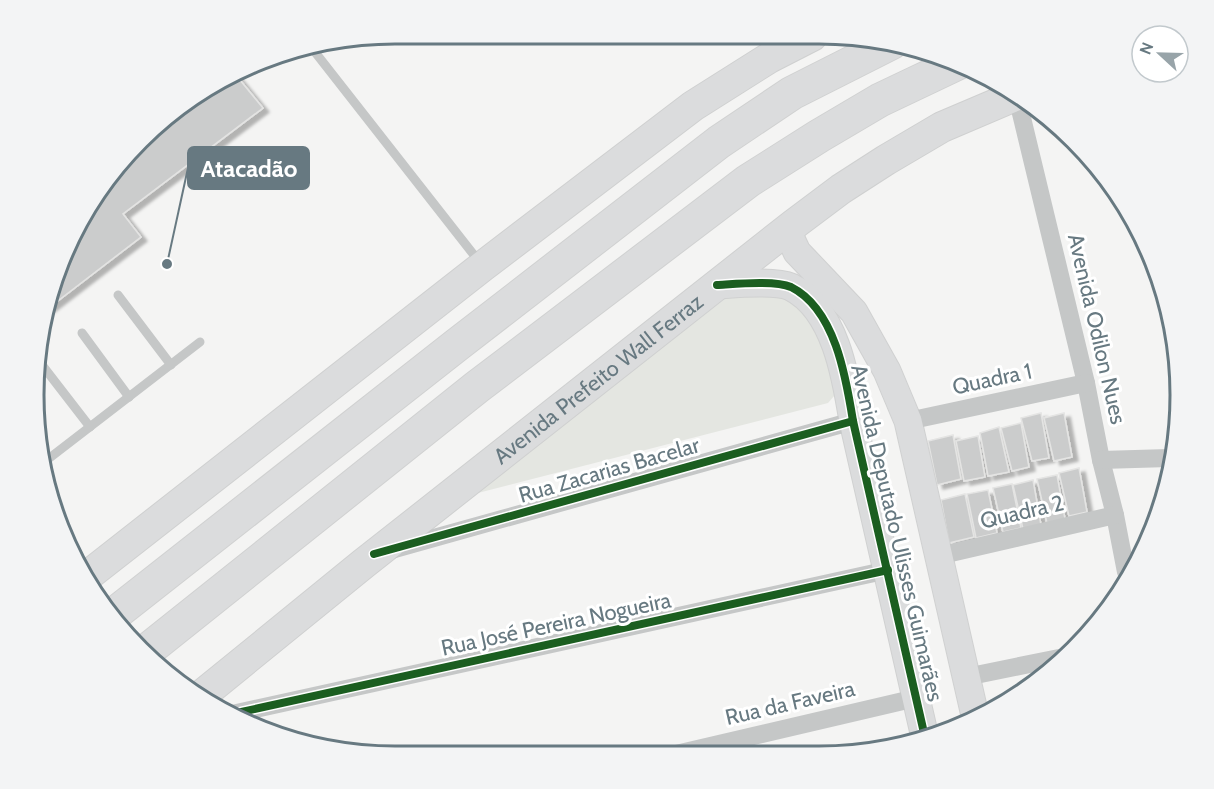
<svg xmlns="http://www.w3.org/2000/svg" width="1214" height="789" font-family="Cabin,sans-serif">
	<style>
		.green { fill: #e4e6e1 }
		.building { fill: #cbcccc; stroke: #e4e4e3; stroke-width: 1.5; filter: url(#shadow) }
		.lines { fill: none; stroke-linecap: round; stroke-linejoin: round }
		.secondary-casing { stroke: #d0d1d1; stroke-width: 29 }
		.primary-casing { stroke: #cfd0d0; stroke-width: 32 }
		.highway-casing { stroke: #d0d1d1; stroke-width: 35 }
		.lane { stroke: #c5c7c7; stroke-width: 9 }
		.street { stroke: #c5c7c7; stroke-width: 18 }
		.secondary { stroke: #dbdcdd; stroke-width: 27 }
		.primary { stroke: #dbdcdd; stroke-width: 30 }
		.highway { stroke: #dbdcdd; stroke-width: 33 }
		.cycleway-casing { stroke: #fff; stroke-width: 11 }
		.cycleway { stroke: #1b5e20; stroke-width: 8 }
		.labels { text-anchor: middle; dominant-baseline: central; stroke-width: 6; stroke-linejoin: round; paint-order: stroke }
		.street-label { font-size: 22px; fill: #677981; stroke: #fff }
		.rim { fill: none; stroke: #677981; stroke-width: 3 }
		.leader { fill: none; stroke: #677981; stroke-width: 2 }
		.callout-dot { fill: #677981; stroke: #fff; stroke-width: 2 }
		.callout { fill: #677981; stroke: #677981; stroke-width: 2 }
		.callout-label { font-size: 24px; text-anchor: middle; font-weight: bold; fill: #fff }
	</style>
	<defs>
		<filter id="shadow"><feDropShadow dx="6" dy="4" stdDeviation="1.5" flood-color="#0004"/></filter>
	</defs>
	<rect width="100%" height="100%" fill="#f4f4f3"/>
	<!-- green -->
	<path class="green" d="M770,290L794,296L813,319L842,387L828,403L474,494L726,298Z"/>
	<!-- building -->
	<g class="building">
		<path d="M235,74L263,108L123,214L141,237L46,310L52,278L107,175L193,94Z"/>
		<path d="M1041,413L1049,458L1032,461L1021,418Z"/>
		<path d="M1064,413L1072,457L1054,461L1044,418Z"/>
		<path d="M1021,423L1029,467L1012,471L1001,428Z"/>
		<path d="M999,427L1009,472L988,476L980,433Z"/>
		<path d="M953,435L961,479L937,485L928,441Z"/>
		<path d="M978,436L985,477L964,481L956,441Z"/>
		<path d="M1079,468L1087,512L1069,516L1059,473Z"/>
		<path d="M1057,475L1065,519L1047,523L1037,479Z"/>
		<path d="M1033,480L1041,525L1023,529L1013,485Z"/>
		<path d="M1012,484L1021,528L1003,532L993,488Z"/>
		<path d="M988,490L997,533L976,538L967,494Z"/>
		<path d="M965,494L974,537L949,543L941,500Z"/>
	</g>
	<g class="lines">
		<!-- secondary casing -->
		<g class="secondary-casing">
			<g id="secondary">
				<path d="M793,225L790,237L797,252L854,312L887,371L908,421L976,720"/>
				<path d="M717,285C735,284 775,280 791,287C835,309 846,377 853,421L924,733"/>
			</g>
		</g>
		<!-- primary casing -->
		<g class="primary-casing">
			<g id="primary">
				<path d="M86,577L483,266L693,106L769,58L812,36"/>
				<path id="s1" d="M202,695L363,564L793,225L841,189L886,160L942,127L1015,96"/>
			</g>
		</g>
		<!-- highway casing -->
		<g class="highway-casing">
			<g id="highway">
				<path d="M112,616L458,344L719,142L792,93L891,43"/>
				<path d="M144,653L477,387L748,181L819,136L880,100L960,62"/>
			</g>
		</g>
		<!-- lane -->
		<g class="lane">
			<path d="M311,47L481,264"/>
			<path d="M118,295L171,365"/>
			<path d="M82,333L129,397"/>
			<path d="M39,361L90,427"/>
			<path d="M43,463L200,342"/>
		</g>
		<!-- street -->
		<g class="street">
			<path d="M1017,97L1086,383L1101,460L1115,515L1126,572"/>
			<path d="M908,421L1086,383"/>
			<path d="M1101,460L1169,458"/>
			<path d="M391,550L853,421"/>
			<path d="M938,556L1115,515"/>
			<path d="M966,677L1059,658"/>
			<path d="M232,714L888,570"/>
			<path d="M676,754L916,698"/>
		</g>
		<!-- secondary -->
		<use href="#secondary" class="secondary"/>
		<!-- primary -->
		<use href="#primary" class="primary"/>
		<!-- highway -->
		<use href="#highway" class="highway"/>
		<!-- cycleway casing -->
		<g class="cycleway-casing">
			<g id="cycleway">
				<path d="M717,285C735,284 775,280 791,287C835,309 846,377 853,421L924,733"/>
				<path d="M374,554L853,421"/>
				<path d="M232,714L888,570"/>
			</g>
		</g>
		<!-- cycleway -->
		<use href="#cycleway" class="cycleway"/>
	</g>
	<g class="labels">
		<!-- street labels -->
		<g class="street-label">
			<text transform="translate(1097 329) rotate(77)">Avenida Odilon Nues</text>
			<text stroke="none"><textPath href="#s1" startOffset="507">Avenida Prefeito Wall Ferraz</textPath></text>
			<text transform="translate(992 379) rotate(-12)">Quadra 1</text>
			<text transform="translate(609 470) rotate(-16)">Rua Zacarias Bacelar</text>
			<text transform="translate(1022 512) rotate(-13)">Quadra 2</text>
			<text transform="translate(897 533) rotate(77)">Avenida Deputado Ulisses Guimarães</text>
			<text transform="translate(556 624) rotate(-12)">Rua José Pereira Nogueira</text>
			<text transform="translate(790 703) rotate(-13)">Rua da Faveira</text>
		</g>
	</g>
	<!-- crop -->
	<path d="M0 0H1214V789H0ZM395 44H819A351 351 0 0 1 1170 395V395A351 351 0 0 1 819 746H395A351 351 0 0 1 44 395V395A351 351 0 0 1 395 44Z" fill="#f3f4f5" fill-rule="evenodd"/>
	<path class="rim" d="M395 44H819A351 351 0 0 1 1170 395V395A351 351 0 0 1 819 746H395A351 351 0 0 1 44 395V395A351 351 0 0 1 395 44Z"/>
	<!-- callouts -->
	<path class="leader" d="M167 264L188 168"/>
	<circle class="callout-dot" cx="167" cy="264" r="6"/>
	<rect class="callout" x="188" y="147" width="121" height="42" rx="6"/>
	<g class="callout-label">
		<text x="249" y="177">Atacadão</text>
	</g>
	<!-- north arrow -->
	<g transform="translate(1160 54) rotate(292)"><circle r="28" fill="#ffffff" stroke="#c2c9cd" stroke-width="1.5"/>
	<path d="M0-4.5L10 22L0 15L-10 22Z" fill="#98a4a9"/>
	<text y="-9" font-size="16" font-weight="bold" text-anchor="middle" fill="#677981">N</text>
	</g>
</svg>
